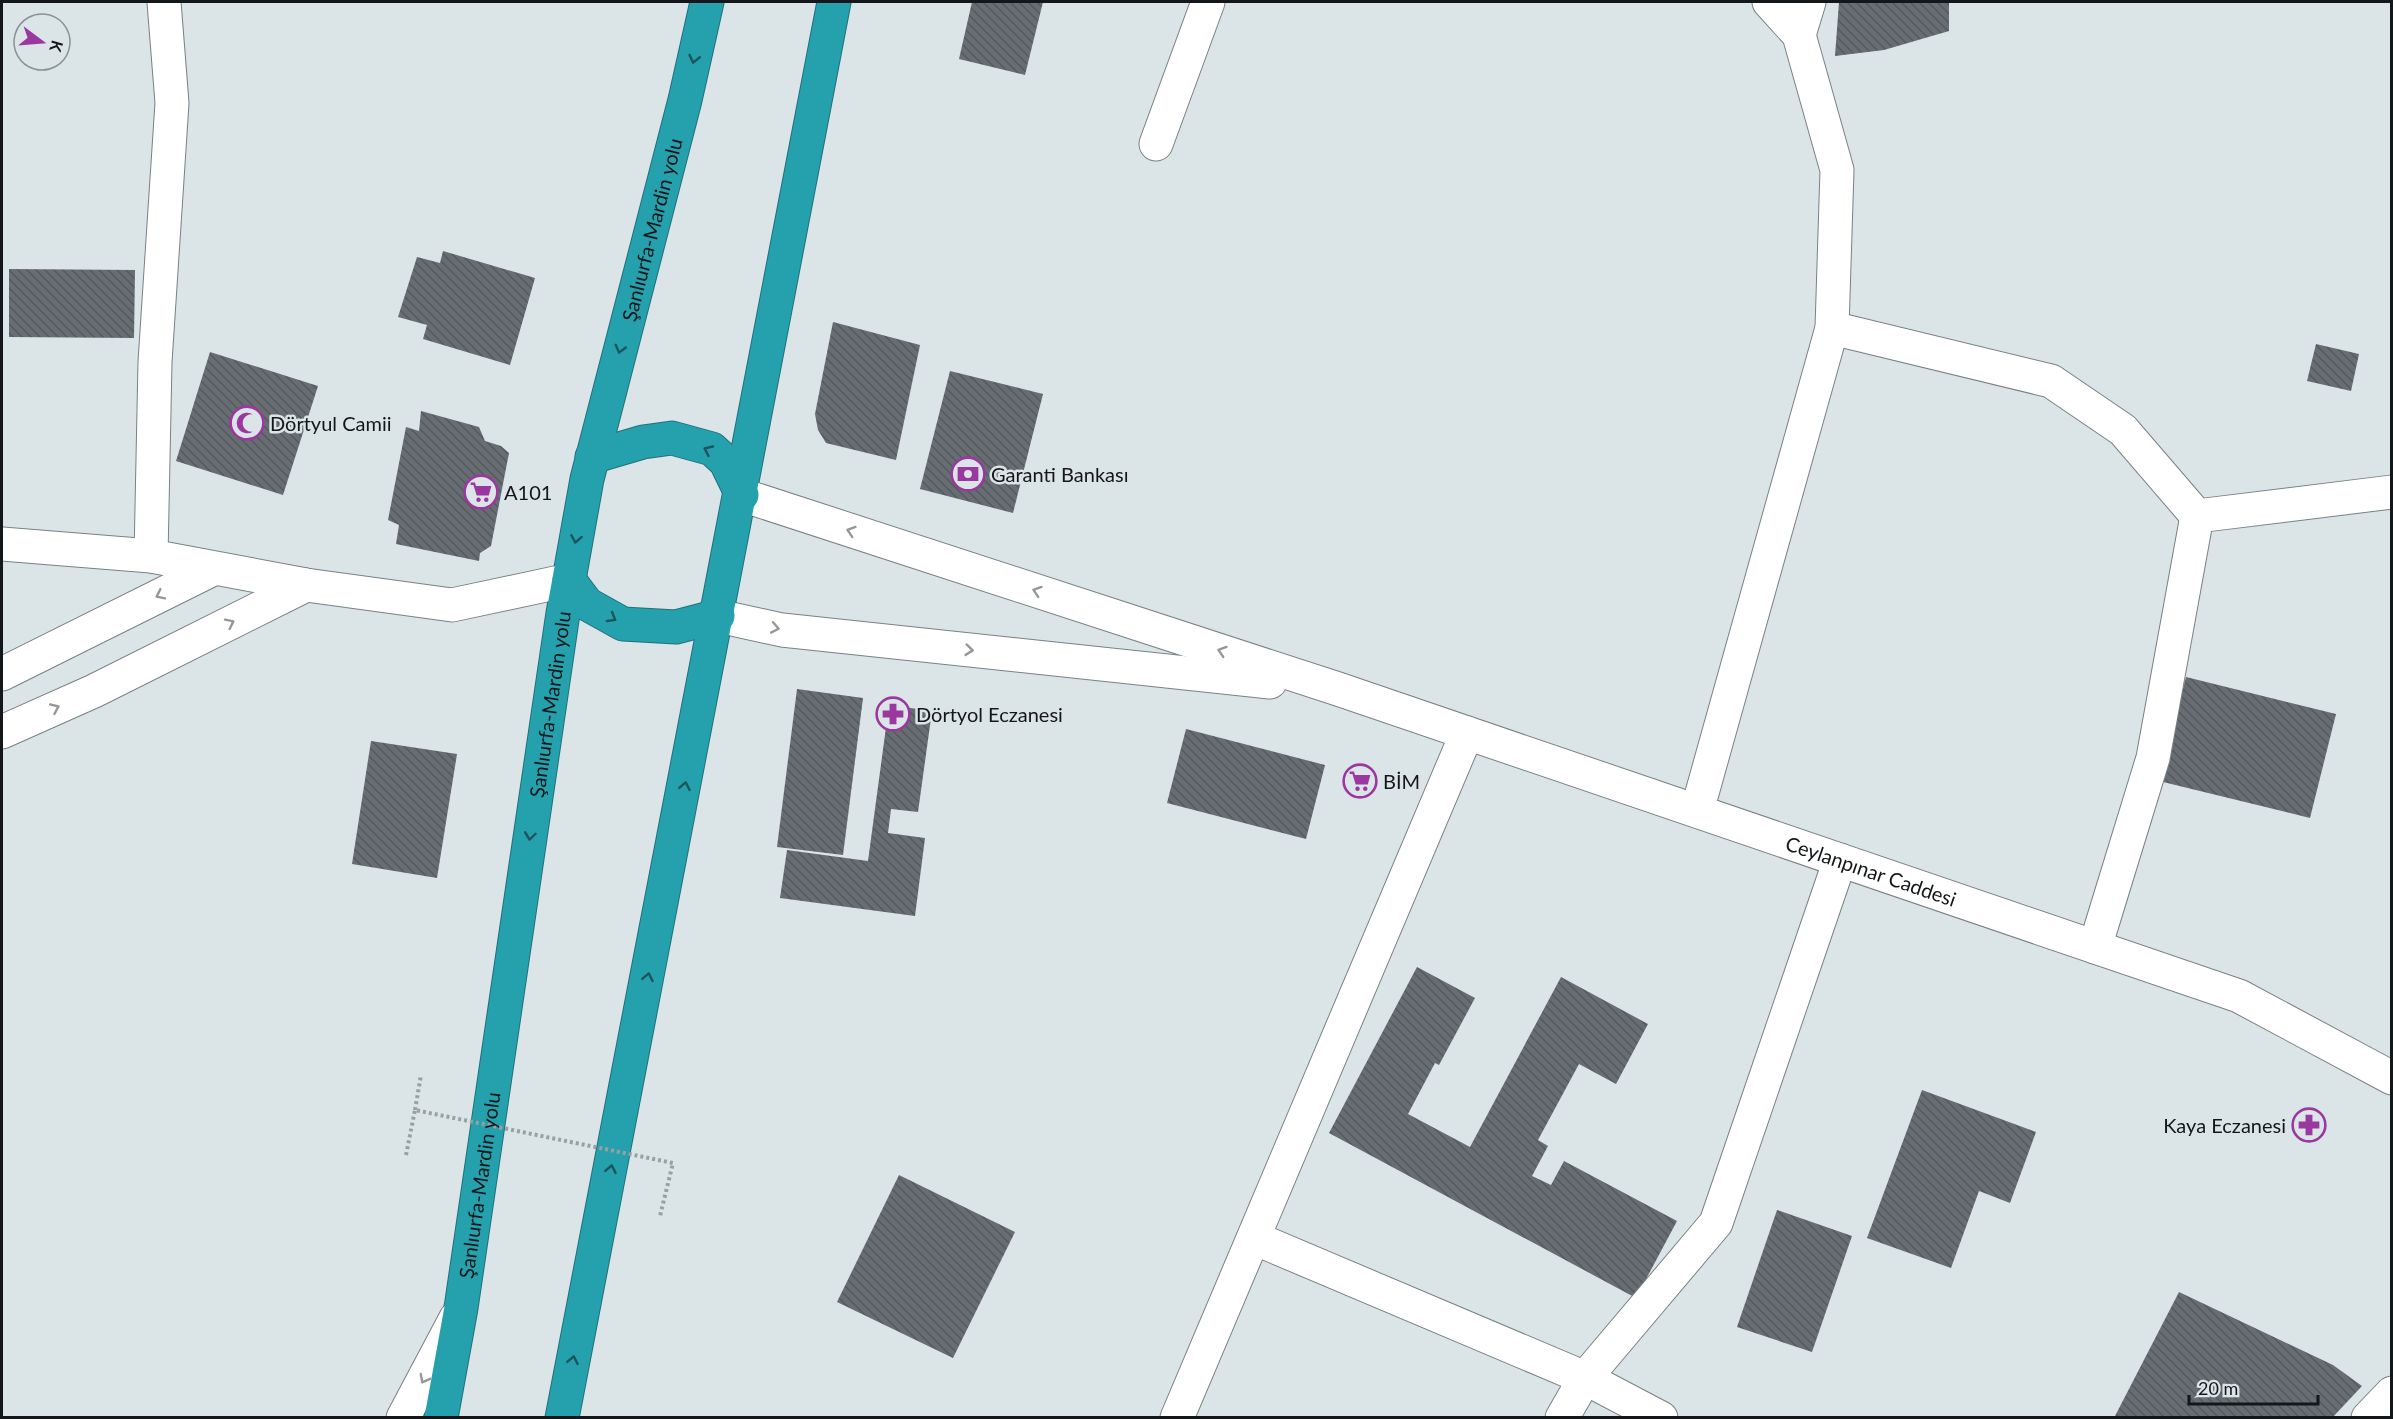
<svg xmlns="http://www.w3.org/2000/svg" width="2393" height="1419" font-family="Lato,sans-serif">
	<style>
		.building { fill: url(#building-back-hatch) }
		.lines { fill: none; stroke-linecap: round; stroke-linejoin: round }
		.minor-casing { stroke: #798185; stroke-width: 35 }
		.highway-casing { stroke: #1f717a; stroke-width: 35 }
		.path { stroke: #99a0a2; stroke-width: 4; stroke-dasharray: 3 3; stroke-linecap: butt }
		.minor { stroke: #fff; stroke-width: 33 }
		.highway { stroke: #25a1ae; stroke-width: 33 }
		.path-bridge { stroke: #99a0a2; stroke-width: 4; stroke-dasharray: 3 3; stroke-linecap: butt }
		.oneway { stroke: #1c555c }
		.oneway2 { stroke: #959798 }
		.labels { text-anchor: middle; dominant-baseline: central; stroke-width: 5; stroke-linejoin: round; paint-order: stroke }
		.street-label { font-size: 20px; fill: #141719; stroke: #dbe4e7 }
		.poi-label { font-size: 20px; fill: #141719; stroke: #dbe4e7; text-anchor: start }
	</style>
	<defs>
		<pattern id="building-back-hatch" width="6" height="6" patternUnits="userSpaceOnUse" patternTransform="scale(1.5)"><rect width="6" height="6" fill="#676d72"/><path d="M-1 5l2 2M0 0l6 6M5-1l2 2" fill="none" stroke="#54595d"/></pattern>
	</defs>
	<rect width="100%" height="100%" fill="#dbe4e7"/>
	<!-- building -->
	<g class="building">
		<path d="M972,2H1043L1025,75L959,59Z"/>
		<path d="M1839,2H1949V31L1884,50L1835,56Z"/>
		<path d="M443,251L535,278L510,365L423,339L427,325L398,317L417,257L440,263Z"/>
		<path d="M9,269L135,270L134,338L9,337Z"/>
		<path d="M833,322L920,345L896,460L826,443L818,430L815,414Z"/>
		<path d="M2316,344L2359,354L2351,391L2307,381Z"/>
		<path d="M210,352L318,386L283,495L176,461Z"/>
		<path d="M950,371L1043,394L1013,513L920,489Z"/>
		<path d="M421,411L479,427L485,441L501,446L509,453L491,546L480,553L479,561L396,544L399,525L388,520L406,427L419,431Z"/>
		<path d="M2186,677L2336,714L2310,818L2159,781Z"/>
		<path d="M797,689L863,698L843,855L777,847Z"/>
		<path d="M889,705L932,711L918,812L891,809L888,833L925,838L915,916L780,898L787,850L868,861Z"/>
		<path d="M1186,729L1325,765L1306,839L1167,803Z"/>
		<path d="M371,741L457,754L437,878L352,864Z"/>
		<path d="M1417,967L1475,998L1439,1065L1435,1063L1408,1114L1470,1147L1561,977L1648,1024L1616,1084L1579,1064L1538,1140L1548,1146L1532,1176L1551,1185L1564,1161L1677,1221L1636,1298L1329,1133Z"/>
		<path d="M1922,1090L2036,1132L2010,1203L1979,1191L1951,1268L1867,1238Z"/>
		<path d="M899,1175L1015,1232L953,1358L837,1302Z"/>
		<path d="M1777,1210L1852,1236L1812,1352L1737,1327Z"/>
		<path d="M2179,1292L2333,1365L2362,1386L2332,1418H2114Z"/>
	</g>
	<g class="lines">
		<!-- minor casing -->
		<g class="minor-casing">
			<g id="minor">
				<path d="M1799,35L1809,2"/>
				<path d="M1156,144L1208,2"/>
				<path d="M1832,328L2051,381L2123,430L2197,516"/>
				<path id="s1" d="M742,495L1338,689L2239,996L2392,1078"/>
				<path d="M2197,516L2392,492"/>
				<path d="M2,544L151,556L306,585L452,605L569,580"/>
				<path d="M151,556L155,362L172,103L164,2"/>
				<path d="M718,616L782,630L1270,682"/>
				<path d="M2,674L213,569"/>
				<path d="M2,732L94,691L306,585"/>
				<path d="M1697,811L1832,328L1837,170L1799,35L1769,2"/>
				<path d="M2095,947L2153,758L2197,516"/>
				<path d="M1254,1238L1585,1378L1661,1418"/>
				<path d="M403,1418L456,1318"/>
				<path d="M1177,1418L1467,733"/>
				<path d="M1562,1418L1585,1378L1716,1223L1840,860"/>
				<path d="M2368,1418L2392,1393"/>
			</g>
		</g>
		<!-- highway casing -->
		<g class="highway-casing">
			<g id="highway">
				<path d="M592,457L643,442L672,438L712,449L726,462L742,495"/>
				<path d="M569,580L587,604L623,624L676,627L718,616"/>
				<path id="s2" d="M441,1418L461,1308L563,613L587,479L685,100L707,2"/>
				<path d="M562,1418L834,2"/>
			</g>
		</g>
		<!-- path -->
		<path class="path" d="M415,1110L421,1075"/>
		<!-- minor -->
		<use href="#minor" class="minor"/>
		<!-- highway -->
		<use href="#highway" class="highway"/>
		<!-- path-bridge -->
		<path class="path-bridge" d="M406,1155L415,1110L673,1163L660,1216"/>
	</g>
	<!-- one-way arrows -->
	<defs><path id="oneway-chevron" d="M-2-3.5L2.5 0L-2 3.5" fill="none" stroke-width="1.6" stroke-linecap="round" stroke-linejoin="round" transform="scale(1.5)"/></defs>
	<g class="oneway">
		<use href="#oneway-chevron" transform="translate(694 59) rotate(103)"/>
		<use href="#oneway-chevron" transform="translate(620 349) rotate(105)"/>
		<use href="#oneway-chevron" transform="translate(708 450) rotate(-155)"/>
		<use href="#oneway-chevron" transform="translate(576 539) rotate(100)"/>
		<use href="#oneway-chevron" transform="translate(612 618) rotate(30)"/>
		<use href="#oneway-chevron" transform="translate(685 786) rotate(-79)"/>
		<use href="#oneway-chevron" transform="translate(530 836) rotate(98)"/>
		<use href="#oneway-chevron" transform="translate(648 977) rotate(-79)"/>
		<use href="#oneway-chevron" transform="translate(611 1169) rotate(-79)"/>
		<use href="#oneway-chevron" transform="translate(573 1360) rotate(-79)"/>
	</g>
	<g class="oneway2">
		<use href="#oneway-chevron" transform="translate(851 531) rotate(-162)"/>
		<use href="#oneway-chevron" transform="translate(1037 591) rotate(-162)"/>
		<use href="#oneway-chevron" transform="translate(160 595) rotate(154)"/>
		<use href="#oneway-chevron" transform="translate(230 623) rotate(-26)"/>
		<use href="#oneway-chevron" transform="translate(775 628) rotate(11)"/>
		<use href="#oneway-chevron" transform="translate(969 650) rotate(6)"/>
		<use href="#oneway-chevron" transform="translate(1222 651) rotate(-162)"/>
		<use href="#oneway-chevron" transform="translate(55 708) rotate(-24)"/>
		<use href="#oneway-chevron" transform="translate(424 1379) rotate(118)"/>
	</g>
	<!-- icons -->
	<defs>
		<g id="mosque-ring" transform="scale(1.725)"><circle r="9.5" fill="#dbe4e7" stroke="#9b389f" stroke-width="1.5"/><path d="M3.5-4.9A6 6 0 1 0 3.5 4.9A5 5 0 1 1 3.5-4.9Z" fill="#9b389f"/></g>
		<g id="bank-ring" transform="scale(1.725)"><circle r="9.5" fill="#dbe4e7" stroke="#9b389f" stroke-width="1.5"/><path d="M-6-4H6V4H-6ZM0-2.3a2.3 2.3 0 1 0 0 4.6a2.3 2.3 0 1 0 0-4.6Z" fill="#9b389f"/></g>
		<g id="supermarket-ring" transform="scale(1.725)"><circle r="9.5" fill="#dbe4e7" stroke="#9b389f" stroke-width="1.5"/><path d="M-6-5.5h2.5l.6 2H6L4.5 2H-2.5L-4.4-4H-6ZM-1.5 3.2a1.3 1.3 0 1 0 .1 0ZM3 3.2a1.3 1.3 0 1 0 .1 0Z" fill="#9b389f"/></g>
		<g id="pharmacy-ring" transform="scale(1.725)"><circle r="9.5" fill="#dbe4e7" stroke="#9b389f" stroke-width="1.5"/><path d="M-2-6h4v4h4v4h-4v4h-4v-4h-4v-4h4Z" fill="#9b389f"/></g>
	</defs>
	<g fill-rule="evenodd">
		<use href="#mosque-ring" x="247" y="423"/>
		<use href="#bank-ring" x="968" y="474"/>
		<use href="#supermarket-ring" x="481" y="492"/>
		<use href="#pharmacy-ring" x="893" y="714"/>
		<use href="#supermarket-ring" x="1360" y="781"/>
		<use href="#pharmacy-ring" x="2309" y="1125"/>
	</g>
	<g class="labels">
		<!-- street labels -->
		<g class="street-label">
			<text stroke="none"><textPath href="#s2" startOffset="1208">Şanlıurfa-Mardin yolu</textPath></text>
			<text stroke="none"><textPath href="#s2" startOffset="722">Şanlıurfa-Mardin yolu</textPath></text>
			<text stroke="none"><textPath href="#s1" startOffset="1190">Ceylanpınar Caddesi</textPath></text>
			<text stroke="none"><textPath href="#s2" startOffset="236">Şanlıurfa-Mardin yolu</textPath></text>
		</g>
		<!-- poi labels -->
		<g class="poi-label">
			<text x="270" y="423">Dörtyul Camii</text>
			<text x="991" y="474">Garanti Bankası</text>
			<text x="504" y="492">A101</text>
			<text x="916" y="714">Dörtyol Eczanesi</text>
			<text x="1383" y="781">BİM</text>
			<text x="2286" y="1125" text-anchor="end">Kaya Eczanesi</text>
		</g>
	</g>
	<!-- border -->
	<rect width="2393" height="1419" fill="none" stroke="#141719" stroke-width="6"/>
	<!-- north arrow -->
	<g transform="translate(42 42) rotate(106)"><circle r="28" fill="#dbe4e7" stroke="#8b9295" stroke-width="1.5"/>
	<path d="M0-4.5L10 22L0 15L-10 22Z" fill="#9b389f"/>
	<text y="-9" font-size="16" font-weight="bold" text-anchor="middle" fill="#141719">K</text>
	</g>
	<!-- scale -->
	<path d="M2189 1395v9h129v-9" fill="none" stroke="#141719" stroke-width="3"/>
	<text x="2198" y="1395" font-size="18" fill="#141719" stroke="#dbe4e7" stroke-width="4.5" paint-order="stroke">20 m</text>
</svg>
